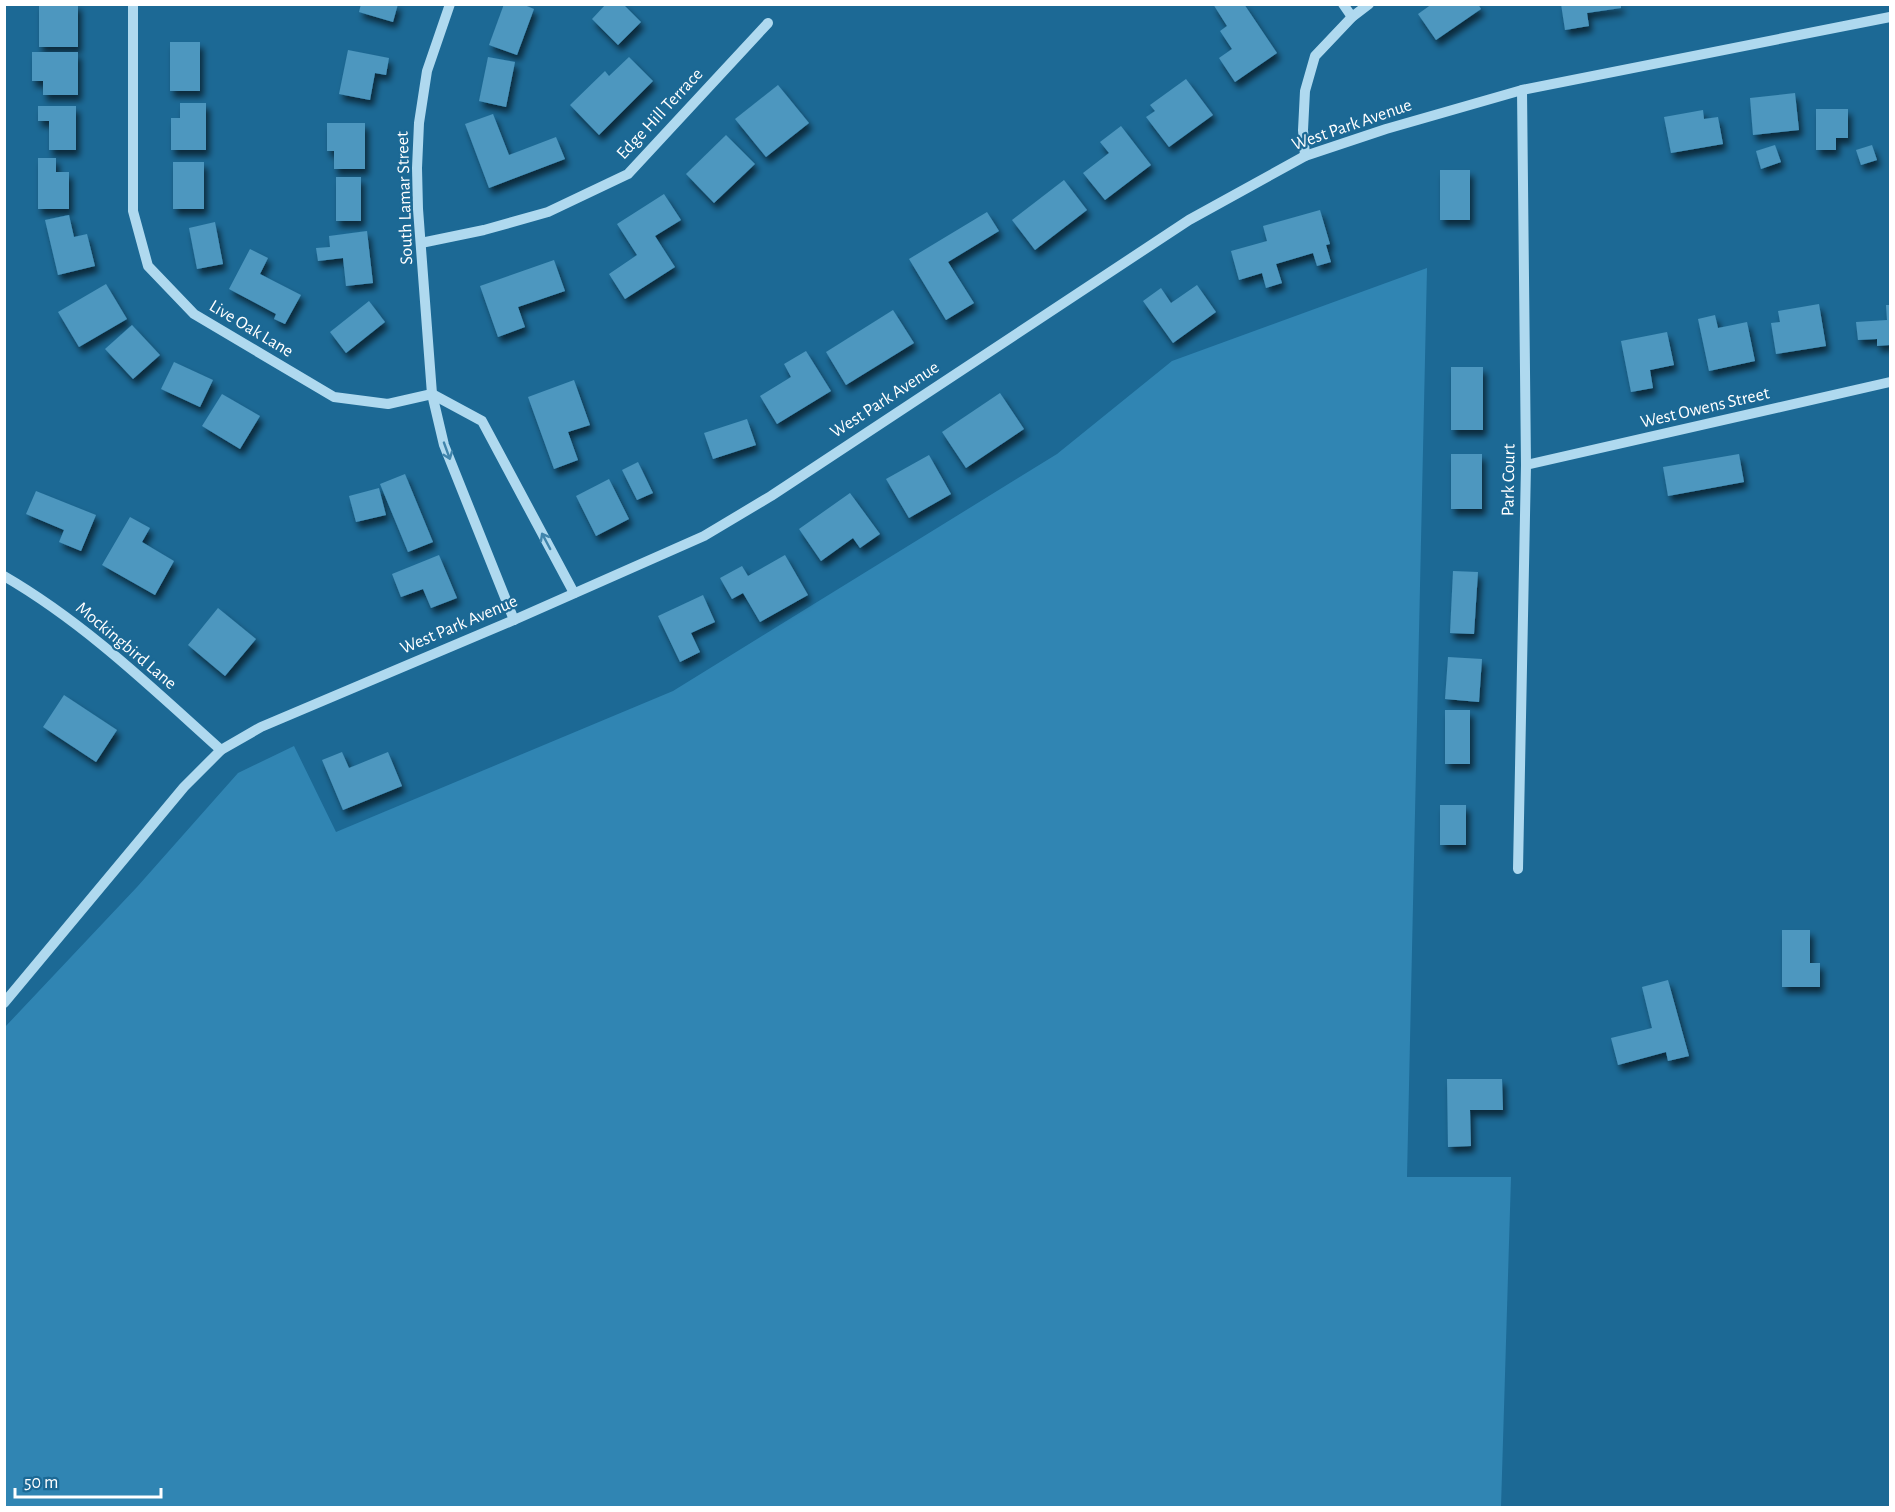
<svg xmlns="http://www.w3.org/2000/svg" width="1895" height="1512" font-family="'Alegreya Sans',sans-serif">
	<style>
		.green { fill: #3085b3 }
		.building { fill: #4d97bf; filter: url(#shadow) }
		.lines { fill: none; stroke-linecap: round; stroke-linejoin: round }
		.minor { stroke: #afd9ef; stroke-width: 10 }
		.oneway { stroke: #4185ac }
		.labels { text-anchor: middle; dominant-baseline: central; stroke-width: 4.5; stroke-linejoin: round; paint-order: stroke }
		.street-label { font-size: 18px; fill: #fff; stroke: #1c6995 }
	</style>
	<defs>
		<filter id="shadow"><feDropShadow dx="3.5" dy="6" stdDeviation="3" flood-color="#0009"/></filter>
	</defs>
	<rect width="100%" height="100%" fill="#1c6995"/>
	<!-- green -->
	<path class="green" d="M1427,268L1407,1177H1511L1501,1507H5V1027L137,887L238,773L294,746L336,832L673,691L1057,454L1172,361Z"/>
	<!-- building -->
	<g class="building">
		<rect x="39" y="4" width="39" height="43"/>
		<path d="M361,4H398L393,22L359,12Z"/>
		<path d="M504,4H522L534,9L517,55L489,45Z"/>
		<path d="M606,4H623L641,22L618,45L592,19Z"/>
		<path d="M1213,4H1244L1277,53L1235,82L1219,58L1232,49L1220,31L1227,26Z"/>
		<path d="M1432,4H1478L1481,9L1436,40L1418,14Z"/>
		<path d="M1561,4H1621V8L1587,13L1589,26L1565,30Z"/>
		<rect x="170" y="42" width="30" height="49"/>
		<path d="M348,50L389,58L386,75L375,73L370,100L339,94Z"/>
		<path d="M32,52H78V95H43V81H32Z"/>
		<path d="M488,57L515,62L506,107L479,101Z"/>
		<path d="M629,57L653,81L599,135L570,105L605,71L609,76Z"/>
		<path d="M1186,79L1213,115L1169,147L1146,117L1155,111L1150,105Z"/>
		<path d="M778,85L809,123L766,157L735,119Z"/>
		<path d="M1795,93L1799,130L1753,135L1750,98Z"/>
		<path d="M180,103H206V150H171V118H180Z"/>
		<path d="M38,106H76V150H49V121H38Z"/>
		<path d="M1816,109H1848V138H1836V150H1816Z"/>
		<path d="M1703,110L1704,119L1718,117L1723,144L1671,153L1664,117Z"/>
		<path d="M493,114L509,155L556,137L565,159L489,188L465,124Z"/>
		<path d="M327,123H365V169H334V151H327Z"/>
		<path d="M1121,126L1151,165L1105,200L1083,173L1109,153L1100,142Z"/>
		<path d="M726,135L755,164L714,203L686,174Z"/>
		<path d="M1775,145L1781,162L1761,169L1756,151Z"/>
		<path d="M1872,145L1877,160L1861,165L1856,150Z"/>
		<path d="M38,158H56V172H69V209H38Z"/>
		<rect x="173" y="162" width="31" height="47"/>
		<rect x="1440" y="170" width="30" height="50"/>
		<rect x="336" y="177" width="25" height="44"/>
		<path d="M1064,180L1087,210L1035,250L1012,220Z"/>
		<path d="M664,194L681,220L655,236L675,267L625,299L609,274L637,255L617,224Z"/>
		<path d="M1320,210L1330,244L1326,245L1331,262L1317,266L1313,253L1276,264L1282,283L1266,288L1262,273L1239,280L1231,251L1267,241L1263,226Z"/>
		<path d="M987,212L999,231L948,262L974,303L946,320L909,259Z"/>
		<path d="M69,215L74,237L87,234L95,266L58,275L45,220Z"/>
		<path d="M215,222L223,264L197,269L189,228Z"/>
		<path d="M367,231L373,283L346,286L343,258L318,261L316,248L330,247L329,236Z"/>
		<path d="M250,249L268,258L260,274L301,295L285,324L274,319L276,314L229,289Z"/>
		<path d="M554,260L565,291L518,307L525,327L498,337L480,286Z"/>
		<path d="M106,284L127,319L79,347L58,312Z"/>
		<path d="M1197,285L1216,312L1173,343L1143,301L1161,288L1171,303Z"/>
		<path d="M369,301L385,322L346,353L330,332Z"/>
		<path d="M1819,304L1826,346L1776,354L1771,323L1780,322L1778,311Z"/>
		<path d="M1886,305H1890V345L1877,346V339L1858,340L1856,322L1887,320Z"/>
		<path d="M893,310L914,343L846,385L826,352Z"/>
		<path d="M1715,315L1718,328L1747,322L1755,361L1709,371L1698,319Z"/>
		<path d="M132,325L160,355L133,379L105,349Z"/>
		<path d="M1667,332L1674,365L1650,370L1653,388L1631,392L1621,341Z"/>
		<path d="M806,351L831,391L777,424L760,396L791,377L784,364Z"/>
		<path d="M174,362L213,380L200,407L161,389Z"/>
		<rect x="1451" y="367" width="32" height="63"/>
		<path d="M574,380L590,425L568,432L578,460L554,469L528,397Z"/>
		<path d="M1000,393L1024,429L966,468L942,432Z"/>
		<path d="M222,394L260,416L240,449L202,426Z"/>
		<path d="M747,419L756,445L713,459L704,433Z"/>
		<rect x="1451" y="454" width="31" height="55"/>
		<path d="M1739,454L1744,482L1668,496L1663,467Z"/>
		<path d="M929,455L951,494L909,518L886,479Z"/>
		<path d="M638,462L653,493L637,500L622,470Z"/>
		<path d="M405,474L433,542L408,552L380,484Z"/>
		<path d="M609,479L629,519L596,536L576,496Z"/>
		<path d="M379,488L386,515L356,522L349,496Z"/>
		<path d="M36,491L96,515L81,551L59,542L64,530L26,514Z"/>
		<path d="M850,493L880,534L860,548L853,538L821,561L799,529Z"/>
		<path d="M130,517L150,528L142,542L174,561L155,595L102,565Z"/>
		<path d="M439,555L457,598L431,608L423,589L401,597L392,574Z"/>
		<path d="M785,555L808,595L760,622L743,593L732,599L720,578L742,566L748,576Z"/>
		<path d="M1453,571L1478,572L1474,634L1450,633Z"/>
		<path d="M703,595L715,622L691,633L700,652L680,662L658,616Z"/>
		<path d="M218,608L256,639L225,676L188,645Z"/>
		<path d="M1448,657L1482,659L1479,702L1445,699Z"/>
		<path d="M64,695L117,730L96,762L43,727Z"/>
		<rect x="1445" y="710" width="25" height="54"/>
		<path d="M342,752L349,768L388,752L402,786L343,810L322,760Z"/>
		<rect x="1440" y="805" width="26" height="40"/>
		<path d="M1782,930H1810V963H1820V987H1782Z"/>
		<path d="M1668,980L1689,1056L1668,1061L1666,1052L1618,1065L1611,1038L1652,1028L1642,987Z"/>
		<path d="M1447,1079H1502L1503,1110H1470L1471,1146L1448,1147Z"/>
	</g>
	<g class="lines">
		<!-- minor -->
		<g class="minor">
			<path d="M133,4V211L148,266L194,314L334,397L388,404L432,394"/>
			<path d="M450,4L427,71L419,123L417,168L418,209L432,394L444,445L514,620"/>
			<path d="M1343,4L1352,17"/>
			<path d="M1305,156L1303,130L1305,91L1315,56L1352,17L1369,4"/>
			<path d="M421,243L484,230L548,212L628,174L768,23"/>
			<path d="M432,394L482,421L574,593"/>
			<path d="M1526,465L1890,382"/>
			<path d="M4,576C85,623 152,688 221,750"/>
			<path d="M1518,869L1526,465L1522,90"/>
			<path d="M4,1003L184,787L221,750L261,727L514,620L704,536L771,496L1189,220L1305,156L1386,129L1522,90L1890,17"/>
		</g>
	</g>
	<!-- one-way arrows -->
	<defs><path id="oneway-shaft" d="M-6 0H5M1.5-3L5.5 0L1.5 3" fill="none" stroke-width="1.6" stroke-linecap="round" stroke-linejoin="round" transform="scale(1.5)"/></defs>
	<g class="oneway">
		<use href="#oneway-shaft" transform="translate(447 451) rotate(70)"/>
		<use href="#oneway-shaft" transform="translate(546 541) rotate(-118)"/>
	</g>
	<g class="labels">
		<!-- street labels -->
		<g class="street-label">
			<text transform="translate(660 114) rotate(-47)">Edge Hill Terrace</text>
			<text transform="translate(1352 125) rotate(-19)">West Park Avenue</text>
			<text transform="translate(405 198) rotate(-92)">South Lamar Street</text>
			<text transform="translate(251 329) rotate(31)">Live Oak Lane</text>
			<text transform="translate(885 400) rotate(-33)">West Park Avenue</text>
			<text transform="translate(1705 408) rotate(-13)">West Owens Street</text>
			<text transform="translate(1509 480) rotate(-89)">Park Court</text>
			<text transform="translate(459 625) rotate(-23)">West Park Avenue</text>
			<text transform="translate(126 646) rotate(40)">Mockingbird Lane</text>
		</g>
	</g>
	<!-- border -->
	<rect width="1895" height="1512" fill="none" stroke="#ffffff" stroke-width="12"/>
	<!-- scale -->
	<path d="M15 1488v9h146v-9" fill="none" stroke="#ffffff" stroke-width="3"/>
	<text x="24" y="1488" font-size="18" fill="#ffffff" stroke="#1c6995" stroke-width="4.5" paint-order="stroke">50 m</text>
</svg>
